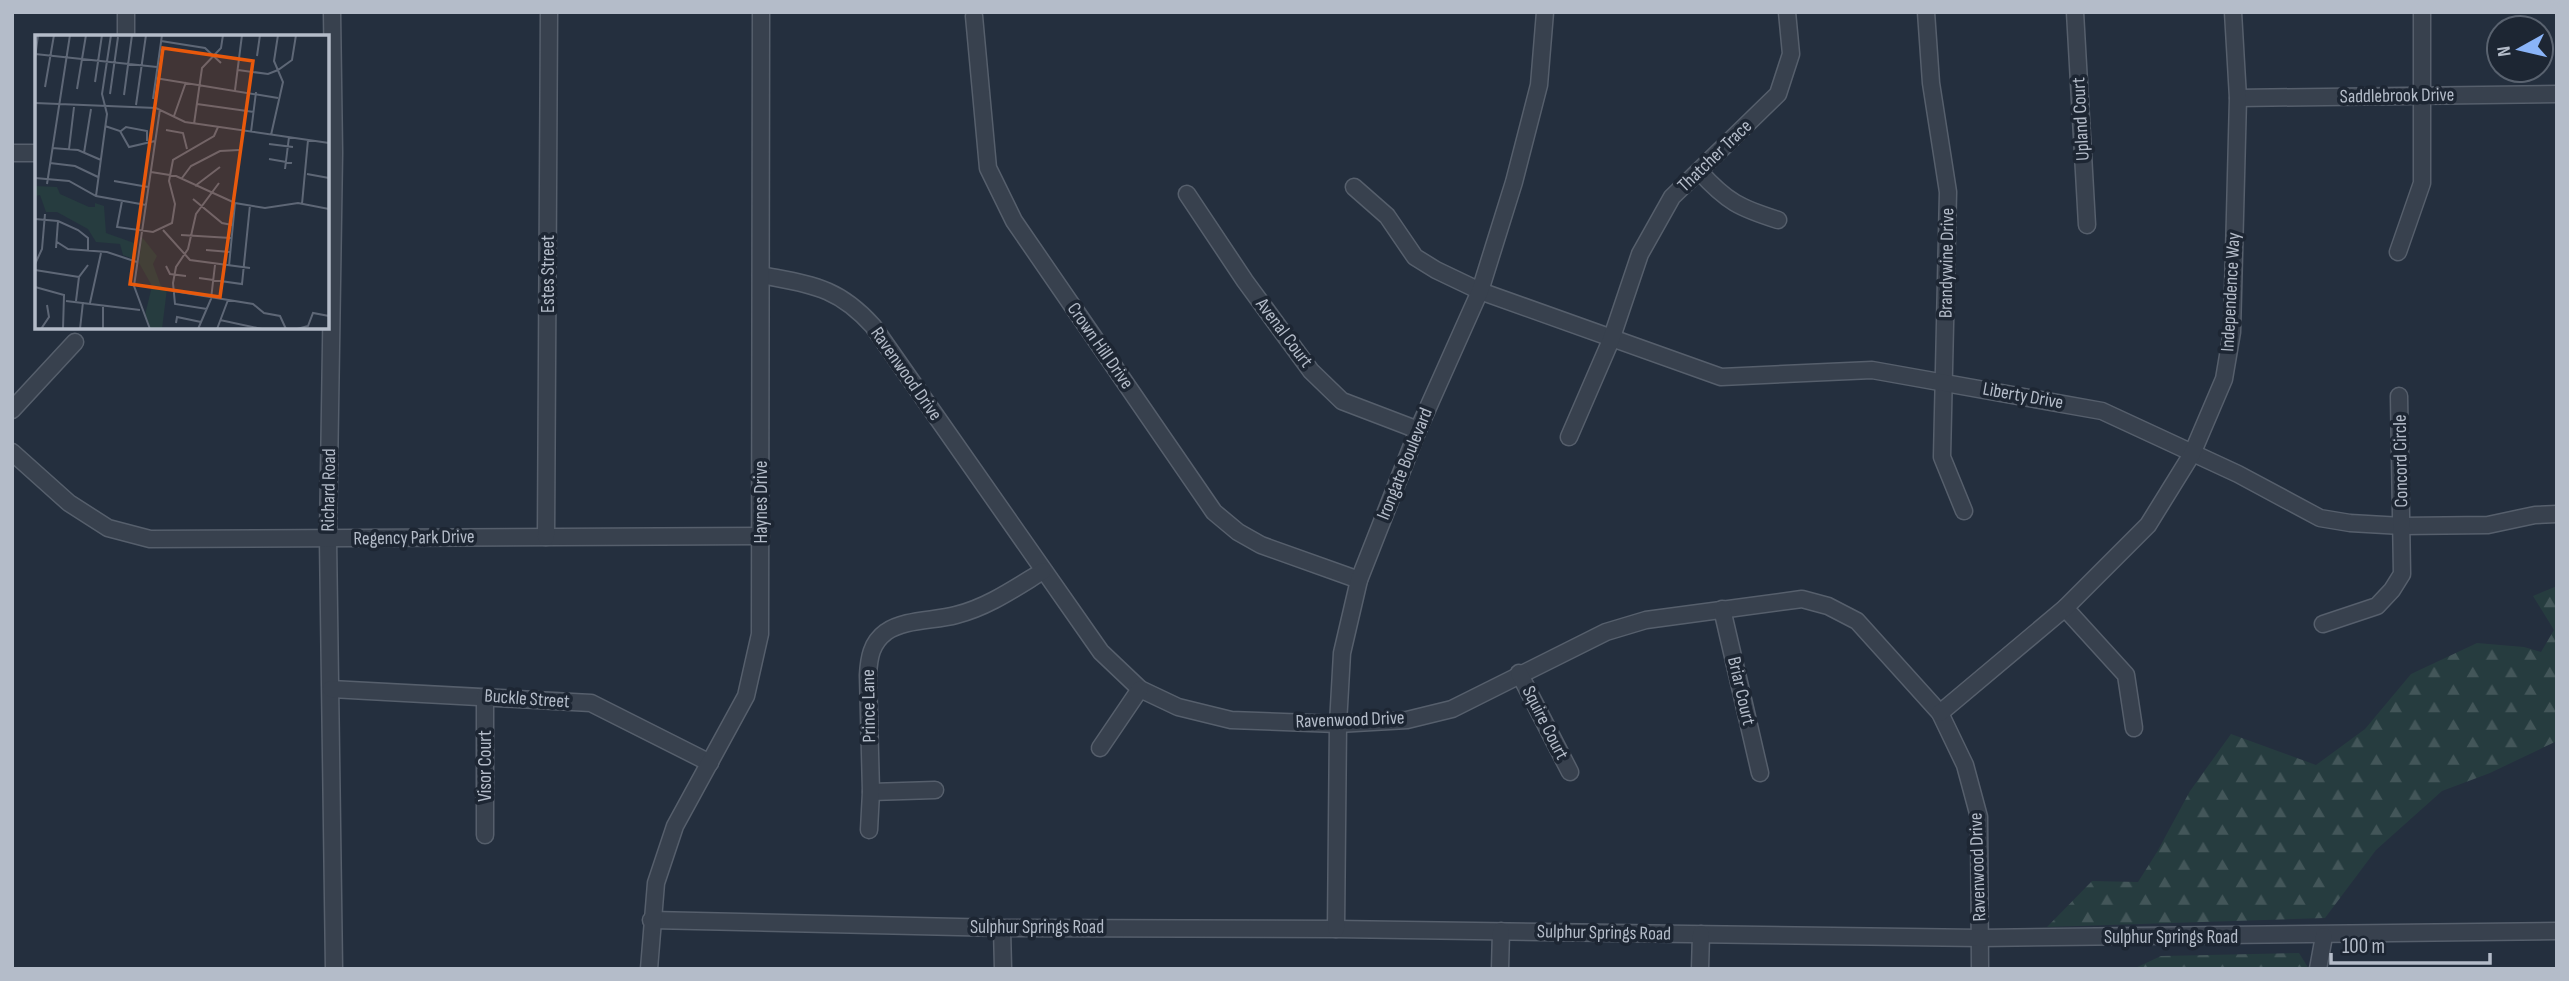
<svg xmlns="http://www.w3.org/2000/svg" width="2569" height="981" font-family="'Sofia Sans Condensed',sans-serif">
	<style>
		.forest { fill: url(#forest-firs) }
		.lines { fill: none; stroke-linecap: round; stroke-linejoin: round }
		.minor-casing { stroke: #565f6c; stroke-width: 19 }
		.minor { stroke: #38414e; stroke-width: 16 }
		.labels { text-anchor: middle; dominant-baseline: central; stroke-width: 7; stroke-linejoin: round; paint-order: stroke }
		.street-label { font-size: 19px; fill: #b4bcc9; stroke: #1d2633 }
		.inset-road { fill: none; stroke: #5e6776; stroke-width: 2 }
		.view { fill: #e8590c; fill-opacity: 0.15; stroke: #e8590c; stroke-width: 3.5 }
		.inset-edge { fill: none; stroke: #b4bcc9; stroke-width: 3.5 }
	</style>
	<defs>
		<pattern id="forest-firs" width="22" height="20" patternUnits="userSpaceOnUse" patternTransform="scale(1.75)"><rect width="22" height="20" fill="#263c3f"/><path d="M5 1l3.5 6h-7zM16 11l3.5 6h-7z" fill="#435659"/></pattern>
	</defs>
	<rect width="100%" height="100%" fill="#242f3e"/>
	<!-- forest -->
	<g class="forest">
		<path d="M2557,586V741L2490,773L2442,791L2376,850L2325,918L2047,927L2092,881L2138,882L2157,852L2190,791L2231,734L2316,765L2365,729L2411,674L2477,643L2524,647L2541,652L2554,630L2533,596Z"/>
		<path d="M2299,953L2309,969H2133L2161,956Z"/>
	</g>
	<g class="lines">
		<!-- minor casing -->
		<g class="minor-casing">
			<g id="minor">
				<path d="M126,12V37"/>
				<path d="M332,12L334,153L328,539L334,969"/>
				<path d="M1926,12L1931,83L1948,192L1942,457L1964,511"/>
				<path d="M2075,12L2087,225"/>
				<path d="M974,16L988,168L1014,221L1214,512L1238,532L1261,545L1359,580"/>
				<path d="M2238,98L2557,94"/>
				<path d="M12,153H37"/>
				<path d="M1699,171C1727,202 1740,208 1778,220"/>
				<path d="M1354,187L1387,216L1415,257L1436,270L1480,291L1721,377L1872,370L2102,411L2238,474L2320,518L2350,523L2402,526L2488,525L2535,515L2557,514"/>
				<path d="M1187,194L1245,281L1311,371L1342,401L1418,430"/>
				<path d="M2398,252L2422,183V12"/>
				<path d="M761,275C811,285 837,286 873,326L1101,652L1140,689L1178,707L1231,720L1338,724L1407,720L1452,709L1606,632L1646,620L1802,599L1828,606L1857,621L1940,713L1965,765L1979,817L1980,969"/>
				<path d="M12,410L75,342"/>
				<path d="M1569,437L1611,340L1640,254L1672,197L1778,94L1791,54L1787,12"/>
				<path d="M12,452L69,503L108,528L150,539L761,536"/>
				<path d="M546,537L549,12"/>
				<path d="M2065,608L2126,675L2134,728"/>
				<path d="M1722,609L1760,773"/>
				<path d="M2323,624L2377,606L2392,590L2402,574L2399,396"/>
				<path d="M1519,673L1570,772"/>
				<path d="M331,689L591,703L710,763"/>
				<path d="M485,697V835"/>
				<path d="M1940,713L2065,608L2148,525L2192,454L2224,379L2232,332L2238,98L2233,12"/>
				<path d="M1100,748L1140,689"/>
				<path d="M871,792L935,790"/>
				<path d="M869,830L871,792L868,675C869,658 871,643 886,632C905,619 934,621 956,615C988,607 1015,588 1043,571"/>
				<path d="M651,920L1002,928L1336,929L1980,938L2557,931"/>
				<path d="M1002,928L1003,969"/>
				<path d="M1336,929L1338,724L1342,653L1359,580L1418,430L1480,291L1514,182L1539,85L1545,12"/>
				<path d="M649,969L656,883L675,826L746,696L760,634L761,12"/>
				<path d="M1500,969L1501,931"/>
				<path d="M1700,969L1701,934"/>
				<path d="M2318,969L2324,936"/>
			</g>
		</g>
		<!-- minor -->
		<use href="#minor" class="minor"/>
	</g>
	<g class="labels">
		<!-- street labels -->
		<g class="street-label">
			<text transform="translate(2397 96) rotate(-1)">Saddlebrook Drive</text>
			<text transform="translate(2081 119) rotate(-93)">Upland Court</text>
			<text transform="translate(1715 156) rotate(-44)">Thatcher Trace</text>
			<text transform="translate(1947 263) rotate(-89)">Brandywine Drive</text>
			<text transform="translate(548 274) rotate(-90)">Estes Street</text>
			<text transform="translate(2231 292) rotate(-87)">Independence Way</text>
			<text transform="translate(1284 333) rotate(53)">Avenal Court</text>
			<text transform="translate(1100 346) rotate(55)">Crown Hill Drive</text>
			<text transform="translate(906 374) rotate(55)">Ravenwood Drive</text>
			<text transform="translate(2023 396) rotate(10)">Liberty Drive</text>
			<text transform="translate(2401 461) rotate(-91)">Concord Circle</text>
			<text transform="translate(1405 464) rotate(-68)">Irongate Boulevard</text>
			<text transform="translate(329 490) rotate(-89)">Richard Road</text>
			<text transform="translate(761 502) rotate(-90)">Haynes Drive</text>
			<text transform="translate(414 538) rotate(-1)">Regency Park Drive</text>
			<text transform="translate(1741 691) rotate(77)">Briar Court</text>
			<text transform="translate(527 699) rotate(4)">Buckle Street</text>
			<text transform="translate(869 706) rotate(-91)">Prince Lane</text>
			<text transform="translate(1350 720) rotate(-2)">Ravenwood Drive</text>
			<text transform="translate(1545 723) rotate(63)">Squire Court</text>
			<text transform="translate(485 766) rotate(-90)">Visor Court</text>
			<text transform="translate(1978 867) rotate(-92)">Ravenwood Drive</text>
			<text x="1037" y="927">Sulphur Springs Road</text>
			<text transform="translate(1604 933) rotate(1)">Sulphur Springs Road</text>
			<text x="2171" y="937">Sulphur Springs Road</text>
		</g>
	</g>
	<!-- overview -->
	<g transform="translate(35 35)">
		<rect width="294" height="294" fill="#242f3e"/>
		<path d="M0,151L22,152L25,159L54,172H60V168L69,171L71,198L102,209L101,225L88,220L85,209L61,207L53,194L22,177H11L5,160L0,161ZM107,202L122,221L118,229L126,251L132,254L127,294H116L110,280L117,251L104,228Z" fill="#263c3f"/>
		<path class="inset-road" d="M126,6L170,13L186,28M0,19L122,32M222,21L225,0M0,23L3,0M203,35L233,39L243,35L257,25L261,0M120,43L243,63M60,47L67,0M10,52L19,0M42,54L51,0M200,55L207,0M75,59L83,2M89,60L97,0M118,64L127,0M0,68L121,73L150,87L294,108M162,69L219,77M101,70L111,0M139,81L151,47M159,89L167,33L186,13L188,0M70,91L85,96L94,112L120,106M131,95L148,98L152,114M86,96L91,92L112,96V106M216,97L221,57M236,100L248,47L239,26L243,0M234,109L258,112M17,113L43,115L66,125M34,114L39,72M49,118L56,74M234,124L257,128M15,128L40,131L63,142M250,134L254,102M116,137L141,141L200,168L230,173L263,168L294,174M272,139L294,143M0,143L34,146L61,161L111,170M147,143L156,131L185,116L204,115M79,146L113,152M12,149L35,0M160,151L185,132M61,161L72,79L67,59L76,0M158,164L187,188L197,190M87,166L82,192L118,197L137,188L140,169L134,146L138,125L179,101L183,92M267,169L273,105M0,184L23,186L43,195L53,203V217M128,195L155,225L215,233M146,200L196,203M22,207L33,214L72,217L102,227M21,213L23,186M171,215L195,217M0,229L7,214L10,179M131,231L135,239L151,241M194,231L200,168M0,235L44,242M164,243L207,249L215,170M0,252L29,260L28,294M138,256L218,269L229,278L245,281L251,294M31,266L105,275M41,266L44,242L53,230M55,268L66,218M172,274L140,269L138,248L141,232L153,214L161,179L184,148M185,285L227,294M141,288L142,282L166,287M6,294L14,282L12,270M45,294L48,267M68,294V270M115,294L99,251L125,74M163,294L176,264L180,230M182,294L193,265M262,294L273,291L278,278L294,281"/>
		<path class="view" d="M128,13L218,26L185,262L95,249Z"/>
		<rect width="294" height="294" class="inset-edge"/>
	</g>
	<!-- border -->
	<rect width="2569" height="981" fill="none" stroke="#b4bcc9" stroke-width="28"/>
	<!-- north arrow -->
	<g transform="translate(2520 49) rotate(262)"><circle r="33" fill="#1d2633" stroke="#59626f" stroke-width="2"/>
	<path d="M0-5L12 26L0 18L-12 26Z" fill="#8ab4f8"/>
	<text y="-10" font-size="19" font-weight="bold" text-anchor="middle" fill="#b4bcc9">N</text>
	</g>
	<!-- scale -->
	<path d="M2331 953v10h159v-10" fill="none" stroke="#b4bcc9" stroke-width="3.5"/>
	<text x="2342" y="953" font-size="21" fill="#b4bcc9" stroke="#1d2633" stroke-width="5" paint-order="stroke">100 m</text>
</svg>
